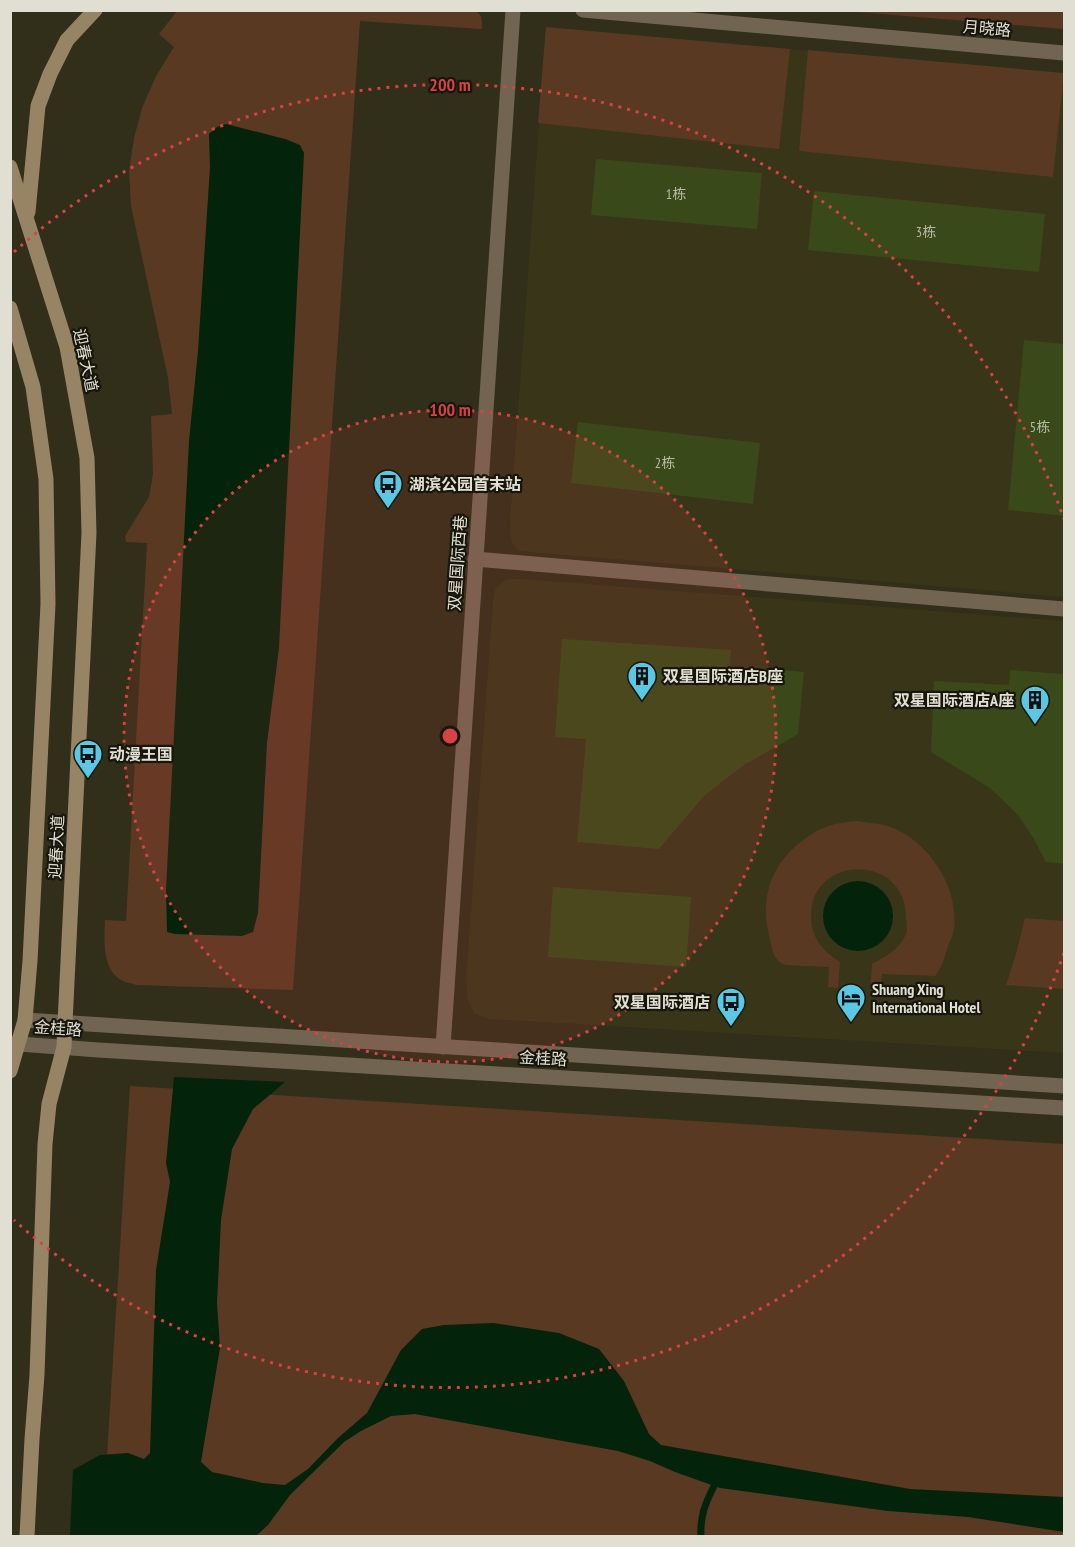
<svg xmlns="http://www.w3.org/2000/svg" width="1075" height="1547" font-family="'PT Sans Narrow','Noto Sans SC',sans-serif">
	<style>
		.built { fill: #393518 }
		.green { fill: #593922 }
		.water { fill: #04230b }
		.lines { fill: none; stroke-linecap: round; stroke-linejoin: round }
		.stream { stroke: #04230b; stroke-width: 7 }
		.building { fill: #3a491a }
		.minor { stroke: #716552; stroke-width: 15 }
		.tertiary { stroke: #716552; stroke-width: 15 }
		.secondary { stroke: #978465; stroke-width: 15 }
		.ring { fill: none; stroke: #d84342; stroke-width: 3; stroke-dasharray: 3 6 }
		.labels { text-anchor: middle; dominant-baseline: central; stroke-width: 4.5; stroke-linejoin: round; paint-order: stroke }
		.number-label { font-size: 14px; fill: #b7baa4 }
		.street-label { font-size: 16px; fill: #e1dfd2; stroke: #17160d }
		.poi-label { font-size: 16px; font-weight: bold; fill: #e1dfd2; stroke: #17160d; text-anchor: start }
		.centre { fill: #d84342; stroke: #17160d; stroke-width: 3 }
		.ring-label { font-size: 18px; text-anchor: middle; font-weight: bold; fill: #d84342; stroke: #17160d; stroke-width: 4.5; stroke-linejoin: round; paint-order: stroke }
	</style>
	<rect width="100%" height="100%" fill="#312e19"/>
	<!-- built -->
	<g class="built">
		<path d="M546,27L1064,74V597L518,551L511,541L510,521Z"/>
		<path d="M508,579H523L1064,621V1053L489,1019L474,1013L468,1000L466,980L493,601L495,590L501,583Z"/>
	</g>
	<!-- green -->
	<g class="green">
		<path d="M177,11H476C483,15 482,22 482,29L360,21L293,990L136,985C131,983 125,983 121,980C102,969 104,939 105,920L126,921L147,543L126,542L125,536L149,497L153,474L151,416L172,414L168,378L131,206L129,171L134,138L142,108L156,76L174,47L159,34Z"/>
		<path d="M845,11H1064V29Z"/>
		<path d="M546,27L790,49L779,149L538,123Z"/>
		<path d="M808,50L1064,73L1053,177L799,151Z"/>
		<path d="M857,821C871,823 886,824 898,830C932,847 959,890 954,929C953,935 950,941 948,946C945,957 942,967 935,976L882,974L881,992L870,991L872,964C885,957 900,949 906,934C908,929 906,921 906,916C904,852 809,855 811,918C812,939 823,951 840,962L838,988L828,987L829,967L786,965C774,962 772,950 770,939C759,901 770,865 802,841C809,835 817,830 826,827C836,823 846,822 857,821Z"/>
		<path d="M1025,918L1064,921V989L1006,985L1016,954Z"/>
		<path d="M130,1086L1064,1144V1536H102Z"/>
	</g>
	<!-- water -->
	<g class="water">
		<path d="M226,124L285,139L300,145L304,153L279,648L267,743L258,913L253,932L242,936L175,934L167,932L166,890L189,441L198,351L210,167L209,134L217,127Z"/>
		<circle cx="858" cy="916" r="35"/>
		<path d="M174,1077L285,1082L253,1109L232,1149L221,1220L217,1303L220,1348L201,1462L212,1472L263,1483L285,1485L308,1469L338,1438L367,1413L401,1350L422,1329L444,1325L493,1323L559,1333L599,1349L624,1381L649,1434L661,1445L910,1489L1064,1497V1532L968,1517L888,1511L720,1488L675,1472L650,1461L618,1451L415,1414L391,1416L361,1431L344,1442L290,1495L268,1525L256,1536H70L73,1470L100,1455L128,1453L144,1459L150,1453L156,1270L170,1182L166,1163Z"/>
	</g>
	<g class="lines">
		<!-- stream -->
		<path class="stream" d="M701,1536C700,1516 705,1504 714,1486"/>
	</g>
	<!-- building -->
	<g class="building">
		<path d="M596,159L762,173L757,229L591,215Z"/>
		<path d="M814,191L1045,214L1039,272L808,250Z"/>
		<path d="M1024,340L1065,344V516L1008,510Z"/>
		<path d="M578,422L760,443L753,504L571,483Z"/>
		<path d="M562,639L731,650L730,666L804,672L798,734L741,767L704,796L659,849L577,842L586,739L555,737Z"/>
		<path d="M1010,670L1065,674V864L1046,862L1032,836L1018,815L990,788L931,752L934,681L1009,685Z"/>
		<path d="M553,887L691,897L686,967L548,957Z"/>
	</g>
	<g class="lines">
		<!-- minor -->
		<g class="minor">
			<path d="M475,559L1064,609"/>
			<path d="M443,1047L513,10"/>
		</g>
		<!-- tertiary -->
		<g class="tertiary">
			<path d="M583,10L1064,53"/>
			<path d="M25,1020L1064,1086"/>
			<path d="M19,1044L98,1050L1064,1108"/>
		</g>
		<!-- secondary -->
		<g class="secondary">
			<path d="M10,167L67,347L87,458L89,533L65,1023L64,1047L49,1104L45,1144L37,1375L32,1439L27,1536"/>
			<path d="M28,212L38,106L50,74L67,40L95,10"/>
			<path d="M10,308L33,387L46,479L48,604L30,961L25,1020L10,1071"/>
		</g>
	</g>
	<!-- distance rings -->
	<circle cx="450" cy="736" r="326" fill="#d84342" fill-opacity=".12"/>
	<g class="ring">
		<circle cx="450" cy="736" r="326"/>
		<path d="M1064 953A651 651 0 0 1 14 1220M14 252A651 651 0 0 1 1064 519"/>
	</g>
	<!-- icons -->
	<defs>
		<g id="bus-pin" transform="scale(1.5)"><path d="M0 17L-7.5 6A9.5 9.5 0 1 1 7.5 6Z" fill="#5ac8e5" stroke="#17160d"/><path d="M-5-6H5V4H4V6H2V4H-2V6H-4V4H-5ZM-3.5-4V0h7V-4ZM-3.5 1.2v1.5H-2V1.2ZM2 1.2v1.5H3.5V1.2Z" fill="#111"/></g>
		<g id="building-pin" transform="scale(1.5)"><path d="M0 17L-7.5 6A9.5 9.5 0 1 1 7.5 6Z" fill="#5ac8e5" stroke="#17160d"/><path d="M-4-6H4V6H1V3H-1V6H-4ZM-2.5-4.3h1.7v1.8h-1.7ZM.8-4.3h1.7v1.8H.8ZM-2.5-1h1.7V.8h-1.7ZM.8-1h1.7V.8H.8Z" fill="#111"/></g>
		<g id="hotel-pin" transform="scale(1.5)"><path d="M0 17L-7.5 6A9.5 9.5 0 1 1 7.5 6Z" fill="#5ac8e5" stroke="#17160d"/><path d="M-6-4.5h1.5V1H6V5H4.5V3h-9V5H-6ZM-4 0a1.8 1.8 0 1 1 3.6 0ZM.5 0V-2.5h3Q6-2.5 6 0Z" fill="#111"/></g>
	</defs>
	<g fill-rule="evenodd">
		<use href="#bus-pin" x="388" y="484"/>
		<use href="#building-pin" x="642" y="676"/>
		<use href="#building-pin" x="1035" y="700"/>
		<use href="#bus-pin" x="88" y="754"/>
		<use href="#hotel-pin" x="851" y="998"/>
		<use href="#bus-pin" x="731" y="1002"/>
	</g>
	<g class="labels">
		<!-- number labels -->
		<g class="number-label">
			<text x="676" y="194">1栋</text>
			<text x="926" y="232">3栋</text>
			<text x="1040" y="427">5栋</text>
			<text x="665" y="463">2栋</text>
		</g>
		<!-- street labels -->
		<g class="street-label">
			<text transform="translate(987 28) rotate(5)">月晓路</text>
			<text transform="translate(86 360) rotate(78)">迎春大道</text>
			<text transform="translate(457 563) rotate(-86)">双星国际西巷</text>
			<text transform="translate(56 847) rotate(-87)">迎春大道</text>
			<text transform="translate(58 1028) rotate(4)">金桂路</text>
			<text transform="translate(543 1058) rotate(3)">金桂路</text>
		</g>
		<!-- poi labels -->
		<g class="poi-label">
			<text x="409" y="484">湖滨公园首末站</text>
			<text x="663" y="676">双星国际酒店B座</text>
			<text x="1014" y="700" text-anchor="end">双星国际酒店A座</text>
			<text x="109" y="754">动漫王国</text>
			<text x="872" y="989">Shuang Xing<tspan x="872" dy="18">International Hotel</tspan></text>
			<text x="710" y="1002" text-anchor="end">双星国际酒店</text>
		</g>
	</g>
	<circle cx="450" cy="736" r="9" class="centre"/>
	<g class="ring-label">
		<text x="450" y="91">200 m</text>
		<text x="450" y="416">100 m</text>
	</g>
	<!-- border -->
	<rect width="1075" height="1547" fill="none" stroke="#e1dfd2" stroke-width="24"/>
</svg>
